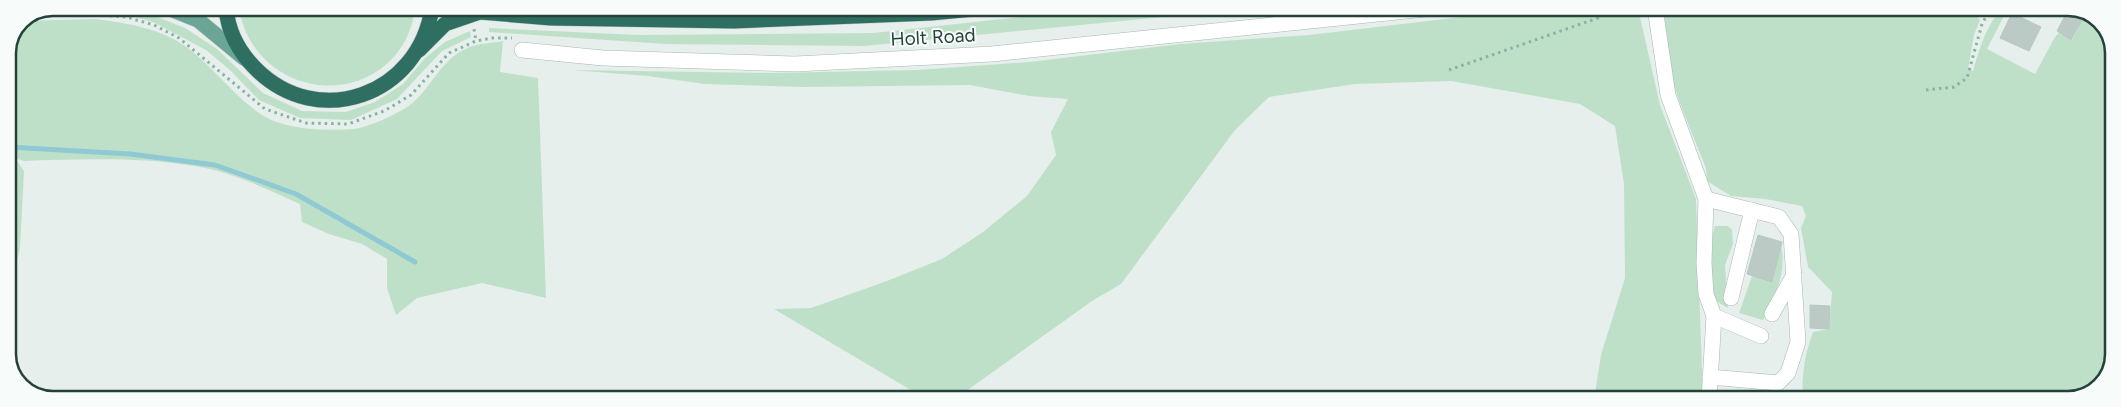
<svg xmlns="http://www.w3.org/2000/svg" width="2121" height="407" font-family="Figtree,sans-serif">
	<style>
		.green { fill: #bfe0c8 }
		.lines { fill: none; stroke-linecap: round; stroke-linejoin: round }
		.stream { stroke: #8ec9d4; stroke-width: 5 }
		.building { fill: #bbcac4; stroke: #b8c9c2 }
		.minor-casing { stroke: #a8b8b2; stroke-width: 16 }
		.major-casing { stroke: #c2cac8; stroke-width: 16 }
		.highway-casing { stroke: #c2cac8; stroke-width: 16 }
		.path { stroke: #86b3a5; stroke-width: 3; stroke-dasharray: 2.5 4; stroke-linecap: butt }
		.minor { stroke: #fff; stroke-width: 15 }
		.major { stroke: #6aa596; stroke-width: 15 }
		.highway { stroke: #2f6f62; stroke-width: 15 }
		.labels { text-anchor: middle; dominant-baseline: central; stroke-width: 4; stroke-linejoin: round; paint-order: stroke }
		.street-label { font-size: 19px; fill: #24423a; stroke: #f7fbf9 }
		.rim { fill: none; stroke: #24423a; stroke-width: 2.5 }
	</style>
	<rect width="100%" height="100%" fill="#e6efeb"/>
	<!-- green -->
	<g class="green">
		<path d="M54,8H126L145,12L185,28L217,49L263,93L302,111L346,112L375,102L403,84L425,58L445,42L470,31L471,37L442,51L397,99L351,120L300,118L259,100L231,71L206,50L153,22L121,13L88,10L43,12Z"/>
		<path d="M240,8H415C406,89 305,113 256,49C248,38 240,22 240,8Z"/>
		<path d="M1104,8H1257L864,46L666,44L489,32V28L638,35L874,33Z"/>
		<path d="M1538,8H1638L1660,105L1696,199L1703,399H1594L1601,355L1625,278L1624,184L1615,126L1580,104L1451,81L1355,84L1269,97L1235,130L1121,284L1092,301L955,399H926L774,309L811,308L887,281L942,259L983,232L1027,196L1056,155L1051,132L1068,99L1029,96L970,85L804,87L705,84L648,76L572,70L771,73L917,70L1029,62L1181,44L1309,35Z"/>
		<path d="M1667,8H1950L1971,11L1980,20L1974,35L1968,69L1973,71C1979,49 1986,26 2002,8L2007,10L1987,49L2035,74L2055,37L2059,33L2072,40L2082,20L2064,10L2076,8L2102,23L2113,48V362L2098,388L2068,399H1803C1801,377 1805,353 1813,332L1829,329L1832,292L1808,267L1801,228L1806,216L1802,206L1765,199L1731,196L1707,181L1706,168C1690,126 1653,52 1667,8Z"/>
		<path d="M95,19C126,23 159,28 185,46C213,66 233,96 262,115C286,130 326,131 354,129C370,127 397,114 410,105C433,87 442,55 473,46C482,43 493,43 503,41L500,72L538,78L546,298L482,283L417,298L396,315L387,288V259L362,244L329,234L302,222L300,204C274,192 246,179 218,171C158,156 86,159 24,161L15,158L24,171L20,248L12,280L8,286V53L21,21Z"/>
		<path d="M1715,226H1728L1732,230L1733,244L1725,265L1728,308C1724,306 1718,303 1715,299C1702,279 1709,247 1715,226Z"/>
		<path d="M1781,246C1787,272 1775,297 1763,320L1739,313L1752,276L1772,281Z"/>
	</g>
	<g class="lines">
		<!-- stream -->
		<path class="stream" d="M8,147L130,154L215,165L296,194L415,262"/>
	</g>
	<!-- building -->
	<g class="building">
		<path d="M2067,12L2082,20L2071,40L2057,31Z"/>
		<path d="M2012,13L2041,27L2029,51L2000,38Z"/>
		<path d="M1758,235L1782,242L1772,282L1747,274Z"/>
		<path d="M1810,305L1830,306L1829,329L1810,328Z"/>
	</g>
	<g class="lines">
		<!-- minor casing -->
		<g class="minor-casing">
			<g id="minor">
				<path d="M1655,8L1668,95L1706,199L1704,263L1706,294L1714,316L1709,399"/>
				<path d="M522,50L603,58L795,64L992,54L1435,8"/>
				<path d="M1706,199L1779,217L1791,234L1798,342L1788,373L1778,383L1710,377"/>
				<path d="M1731,298L1752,210"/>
				<path d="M1772,314L1794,275"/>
				<path d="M1714,316L1761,336"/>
			</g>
		</g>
		<!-- major casing -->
		<g class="major-casing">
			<path id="major" d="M168,8L198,20L244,58"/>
		</g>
		<!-- highway casing -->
		<g class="highway-casing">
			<g id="highway">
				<path d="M226,8C228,31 239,52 255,68C318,132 419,95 432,8"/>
				<path d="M419,50L445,24L480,12L551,18L734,21L931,13L984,8"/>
			</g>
		</g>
		<!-- path -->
		<g class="path">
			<path d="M32,16L87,14L126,17L154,25L179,38L265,109L306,123L348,124L384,111L411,95L449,53L476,41L492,38H512"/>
			<path d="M474,29L476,41"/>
			<path d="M1449,70L1598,18L1597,8"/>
			<path d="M1926,90L1954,87L1967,78L1982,24L1991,8"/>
		</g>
		<!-- minor -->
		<use href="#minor" class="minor"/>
		<!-- major -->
		<use href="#major" class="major"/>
		<!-- highway -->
		<use href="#highway" class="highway"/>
	</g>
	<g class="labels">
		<!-- street labels -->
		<g class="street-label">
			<text transform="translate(933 37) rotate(-3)">Holt Road</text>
		</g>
	</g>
	<!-- crop -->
	<path d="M0 0H2121V407H0ZM53 16H2068A37 37 0 0 1 2105 53V354A37 37 0 0 1 2068 391H53A37 37 0 0 1 16 354V53A37 37 0 0 1 53 16Z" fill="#f7fbf9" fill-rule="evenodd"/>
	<path class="rim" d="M53 16H2068A37 37 0 0 1 2105 53V354A37 37 0 0 1 2068 391H53A37 37 0 0 1 16 354V53A37 37 0 0 1 53 16Z"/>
</svg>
